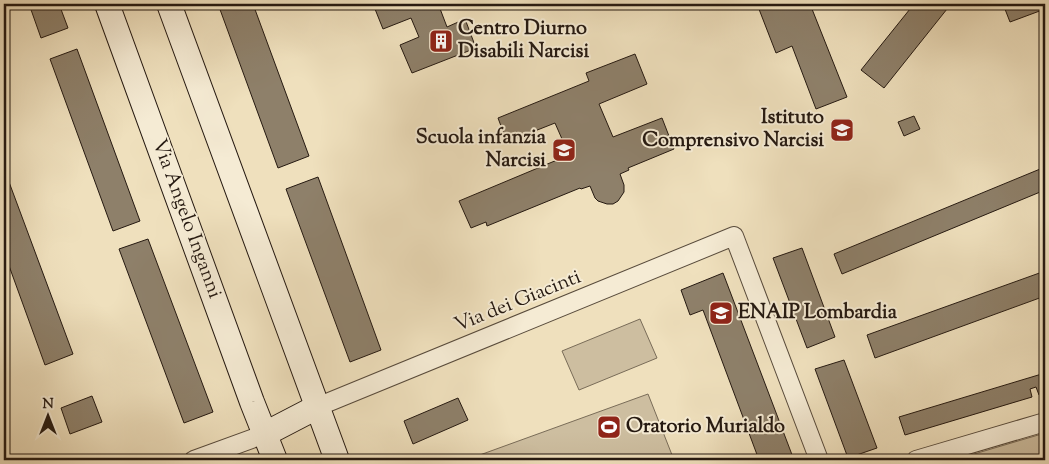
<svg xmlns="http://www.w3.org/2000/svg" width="1049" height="464" font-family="'Sorts Mill Goudy',serif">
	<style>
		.green { fill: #cdbea0; stroke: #796c58 }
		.building { fill: #8e806a; stroke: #251911 }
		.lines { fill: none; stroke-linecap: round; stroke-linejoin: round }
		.street-casing { stroke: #584b3c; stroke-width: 20 }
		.secondary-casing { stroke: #251911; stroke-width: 26 }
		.street { stroke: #f5ebd4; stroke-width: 18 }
		.secondary { stroke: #f5ebd4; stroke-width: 24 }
		.labels { text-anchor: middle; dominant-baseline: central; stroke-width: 4; stroke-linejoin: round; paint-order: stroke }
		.poi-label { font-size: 20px; font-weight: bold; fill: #251911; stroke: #f5ebd4; text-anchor: start }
		.street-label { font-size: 20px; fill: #251911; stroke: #f5ebd4 }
	</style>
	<rect width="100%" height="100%" fill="#efe0bd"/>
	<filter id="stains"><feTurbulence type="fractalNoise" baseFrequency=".004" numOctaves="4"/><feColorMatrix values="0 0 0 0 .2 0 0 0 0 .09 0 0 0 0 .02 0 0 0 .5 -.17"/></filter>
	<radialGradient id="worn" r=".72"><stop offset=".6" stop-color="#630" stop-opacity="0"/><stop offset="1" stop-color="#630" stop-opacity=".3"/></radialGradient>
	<!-- green -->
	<g class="green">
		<path d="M640,319L657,358L579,390L562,351Z"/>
		<path d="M648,394L674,460H466Z"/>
		<path d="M1045,433V460H954Z"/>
	</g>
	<!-- building -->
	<g class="building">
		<path d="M29,4H59L68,28L41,38Z"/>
		<path d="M218,4H253L309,156L278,168Z"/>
		<path d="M373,4H444L439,6L447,27L465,19L476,48L412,73L400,45L419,37L411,18L383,29Z"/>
		<path d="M757,4H810L847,97L816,109L792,46L776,53Z"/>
		<path d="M914,4H951L884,88L861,70Z"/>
		<path d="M1003,4H1045V9L1010,22Z"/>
		<path d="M77,49L140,221L113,231L50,59Z"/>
		<path d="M635,54L647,84L599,104L613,137L662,118L674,149L628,168L629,170L620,174L624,185V192L618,201L613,204H607L598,201L595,198L590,186L581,189L580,188L487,226L486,222L471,228L459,201L569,155L555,123L507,142L498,118L589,81L586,73Z"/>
		<path d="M914,116L920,129L904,136L898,122Z"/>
		<path d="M1045,167V190L842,274L834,254Z"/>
		<path d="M318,177L381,350L350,362L286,189Z"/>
		<path d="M9,182L73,354L45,365L4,252V184Z"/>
		<path d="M148,239L213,412L184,423L119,249Z"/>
		<path d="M802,248L835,337L807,348L773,258Z"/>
		<path d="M1045,271V296L875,358L867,335Z"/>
		<path d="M723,273L794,460H759L703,310L690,315L681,290Z"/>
		<path d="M844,360L877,448L848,458L815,369Z"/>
		<path d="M1045,373V393L1039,395L1036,387L1030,389L1032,397L905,435L899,417Z"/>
		<path d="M92,396L102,422L70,434L61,408Z"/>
		<path d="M458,398L468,420L413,444L404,421Z"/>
	</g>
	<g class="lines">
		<!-- street casing -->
		<g class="street-casing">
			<g id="street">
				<path d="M317,407L734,236L819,460"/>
				<path d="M194,460L265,434"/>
				<path d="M916,460L1045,422"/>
			</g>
		</g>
		<!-- secondary casing -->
		<g class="secondary-casing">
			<g id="secondary">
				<path d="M107,4L252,402L275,460"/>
				<path d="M169,4L337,460"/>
				<path d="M265,434L317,407"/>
			</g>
		</g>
		<!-- street -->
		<use href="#street" class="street"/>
		<!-- secondary -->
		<use href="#secondary" class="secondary"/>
	</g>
	<!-- icons -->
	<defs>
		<g id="building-square" transform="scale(1.25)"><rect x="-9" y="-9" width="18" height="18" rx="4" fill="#8f2418" stroke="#f5ebd4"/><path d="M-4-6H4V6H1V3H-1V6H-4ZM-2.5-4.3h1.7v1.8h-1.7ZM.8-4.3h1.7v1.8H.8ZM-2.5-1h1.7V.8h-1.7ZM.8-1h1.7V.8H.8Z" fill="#fff"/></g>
		<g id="school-square" transform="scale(1.25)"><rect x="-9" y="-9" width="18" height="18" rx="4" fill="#8f2418" stroke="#f5ebd4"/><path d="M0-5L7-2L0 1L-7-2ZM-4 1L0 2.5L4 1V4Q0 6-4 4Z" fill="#fff"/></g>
		<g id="stadium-square" transform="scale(1.25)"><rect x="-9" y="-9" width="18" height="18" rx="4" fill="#8f2418" stroke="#f5ebd4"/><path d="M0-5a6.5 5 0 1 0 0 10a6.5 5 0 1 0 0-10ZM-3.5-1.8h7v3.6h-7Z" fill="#fff"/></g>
	</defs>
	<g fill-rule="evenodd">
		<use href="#building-square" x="441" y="41"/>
		<use href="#school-square" x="842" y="130"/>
		<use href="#school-square" x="564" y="150"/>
		<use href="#school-square" x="721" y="313"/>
		<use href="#stadium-square" x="609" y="427"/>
	</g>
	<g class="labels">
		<!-- poi labels -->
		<g class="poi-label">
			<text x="458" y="29">Centro Diurno<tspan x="458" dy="23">Disabili Narcisi</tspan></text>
			<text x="824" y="118" text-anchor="end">Istituto<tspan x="824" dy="23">Comprensivo Narcisi</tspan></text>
			<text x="546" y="138" text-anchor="end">Scuola infanzia<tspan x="546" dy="23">Narcisi</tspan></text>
			<text x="738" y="313">ENAIP Lombardia</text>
			<text x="626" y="427">Oratorio Murialdo</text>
		</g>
		<!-- street labels -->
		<g class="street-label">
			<text transform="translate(186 219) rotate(70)">Via Angelo Inganni</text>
			<text transform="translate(518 302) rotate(-22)">Via dei Giacinti</text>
		</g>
	</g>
	<!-- margin -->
	<rect width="1049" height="464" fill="none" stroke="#efe0bd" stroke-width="20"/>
	<rect x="5" y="5" width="1039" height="454" fill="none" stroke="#251911" stroke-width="2.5"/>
	<rect x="10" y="10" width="1029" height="444" fill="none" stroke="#251911"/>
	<!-- north arrow -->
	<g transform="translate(48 416)" stroke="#f5ebd4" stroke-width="4" paint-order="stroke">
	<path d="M0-4L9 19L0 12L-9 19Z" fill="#251911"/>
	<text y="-8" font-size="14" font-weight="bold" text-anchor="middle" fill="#251911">N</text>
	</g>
	<rect width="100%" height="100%" filter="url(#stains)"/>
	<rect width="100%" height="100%" fill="url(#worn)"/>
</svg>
